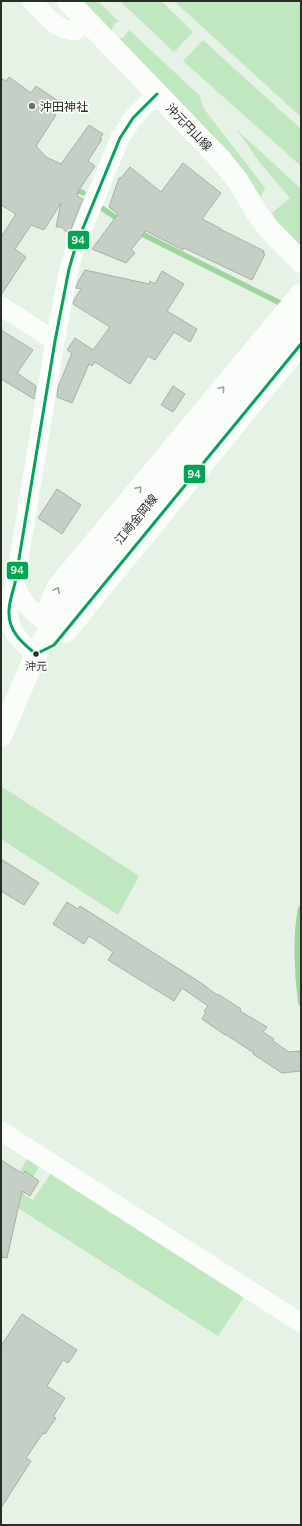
<svg xmlns="http://www.w3.org/2000/svg" width="302" height="1526" font-family="Mulish,'Noto Sans JP',sans-serif">
	<style>
		.green { fill: #c1e7c0 }
		.lines { fill: none; stroke-linecap: round; stroke-linejoin: round }
		.stream { stroke: #9ed59e; stroke-width: 5.5 }
		.building { fill: #c6cfc5; stroke: #a7b0a7 }
		.minor { stroke: #fbfdfb; stroke-width: 19 }
		.major { stroke: #fbfdfb; stroke-width: 22 }
		.bus-1-casing { stroke: #fff; stroke-width: 6 }
		.bus-1 { stroke: #00a651; stroke-width: 3 }
		.oneway { stroke: #9ba09b }
		.poi-dot { fill: #697369; stroke: #fff; stroke-width: 1.5 }
		.bus-dot { fill: #262e26; stroke: #fff; stroke-width: 1.5 }
		.labels { text-anchor: middle; dominant-baseline: central; stroke-width: 3.5; stroke-linejoin: round; paint-order: stroke }
		.bus-label { font-size: 11px; fill: #262e26; stroke: #fff }
		.poi-label { font-size: 12px; fill: #262e26; stroke: #fff; text-anchor: start }
		.street-label { font-size: 12px; fill: #262e26; stroke: #fff }
		.line-badge { stroke: #fff; stroke-width: 1.5 }
		.badge-label { font-size: 11px; text-anchor: middle; font-weight: bold; fill: #fff }
	</style>
	<rect width="100%" height="100%" fill="#e6f2e5"/>
	<!-- green -->
	<g class="green">
		<path d="M80,1H98L119,22L115,23L111,31Z"/>
		<path d="M120,1H161L193,32L174,52Z"/>
		<path d="M174,1H301V117Z"/>
		<path d="M129,30L199,95L204,109L265,188L260,199L117,38H123Z"/>
		<path d="M203,40L301,129V166L183,61Z"/>
		<path d="M236,129L301,189V248L278,226L272,213L290,198L260,163Z"/>
		<path d="M1,786L139,876L118,915L1,839Z"/>
		<path d="M28,1157L40,1165L24,1195L33,1200L52,1172L246,1294L218,1336L4,1199Z"/>
	</g>
	<g class="lines">
		<!-- stream -->
		<g class="stream">
			<path d="M73,188L83,193"/>
			<path d="M103,209L121,221"/>
			<path d="M136,231L282,304"/>
			<path d="M301,908C295,935 297,975 301,1003"/>
		</g>
	</g>
	<!-- building -->
	<g class="building">
		<path d="M9,77L31,93L36,86L58,101L51,111L56,115L36,146L46,157L61,164L89,125L103,134L100,138L102,139L88,161L95,166L77,193H78L77,196L83,199L69,234L61,227H56L61,203L44,230L31,225L15,249L26,257L1,295V237L16,214L1,205V78L6,81Z"/>
		<path d="M183,163L221,193L202,219L220,228V229L264,251L263,253L265,254L252,280L184,248L183,250L146,231L131,250L135,253L126,263L92,249L118,214L109,207L119,178H121L130,167L161,192Z"/>
		<path d="M85,270L149,284L150,281L155,284L162,271L184,284L167,311L197,329L190,342L174,332L155,360L148,356L130,384L95,362L92,366L89,364L72,403L57,397L58,387L72,353L67,350L75,338L93,350L110,327L73,304L74,300L81,289L76,288L78,282Z"/>
		<path d="M1,330L33,350L17,373L36,386L34,399L1,379Z"/>
		<path d="M173,386L185,394L173,412L161,405Z"/>
		<path d="M57,489L81,505L62,534L38,518Z"/>
		<path d="M1,859L39,883L24,905L1,891Z"/>
		<path d="M67,902L78,909L80,906L201,983L217,995L218,994L241,1009L240,1011L267,1027L263,1032L274,1039L273,1041L289,1052L300,1051L301,1071L282,1073L253,1054L254,1053L225,1034V1035L202,1019L206,1012L204,1011L208,1006L182,988L174,1001L108,960L113,952L89,936L84,944L53,924Z"/>
		<path d="M1,1160L23,1174L25,1171L39,1181L30,1196L22,1191L7,1258L1,1257Z"/>
		<path d="M22,1314L77,1350L68,1363L63,1360L47,1386L65,1398L53,1417L56,1418L45,1434L43,1433L26,1458L31,1461L1,1508V1346Z"/>
	</g>
	<g class="lines">
		<!-- minor -->
		<g class="minor">
			<path d="M32,1C45,14 55,30 75,31L88,21"/>
			<path d="M1,306L55,341"/>
			<path d="M15,583C21,603 35,614 51,627"/>
			<path d="M36,654C22,643 8,631 9,611C9,602 13,591 15,583L55,341L69,269L76,245L120,138L133,118L157,94"/>
			<path d="M1,1131L301,1323"/>
		</g>
		<!-- major -->
		<g class="major">
			<path d="M68,1L222,161L238,181L257,213L269,229L301,262"/>
			<path d="M51,627L48,611L57,588L301,294"/>
			<path d="M65,632L299,346"/>
			<path d="M1,736L36,654L51,627L86,579L301,320"/>
		</g>
		<!-- bus-1 casing -->
		<g class="bus-1-casing">
			<path id="bus-1" d="M157,94L133,118L120,138L76,245L69,269L55,341L15,583C13,591 9,602 9,611C8,631 22,643 36,654L54,645L301,344"/>
		</g>
		<!-- bus-1 -->
		<use href="#bus-1" class="bus-1"/>
	</g>
	<!-- one-way arrows -->
	<defs><path id="oneway-chevron" d="M-2-3.5L2.5 0L-2 3.5" fill="none" stroke-width="1.6" stroke-linecap="round" stroke-linejoin="round"/></defs>
	<g class="oneway">
		<use href="#oneway-chevron" transform="translate(222 389) rotate(-50)"/>
		<use href="#oneway-chevron" transform="translate(139 489) rotate(-50)"/>
		<use href="#oneway-chevron" transform="translate(57 590) rotate(-63)"/>
	</g>
	<!-- markers -->
	<circle class="poi-dot" cx="32" cy="106" r="4"/>
	<circle class="bus-dot" cx="36" cy="654" r="3.5"/>
	<g class="labels">
		<!-- bus labels -->
		<g class="bus-label">
			<text x="36" y="666">沖元</text>
		</g>
		<!-- poi labels -->
		<g class="poi-label">
			<text x="40" y="106">沖田神社</text>
		</g>
		<!-- street labels -->
		<g class="street-label">
			<text transform="translate(189 127) rotate(46)">沖元円山線</text>
			<text transform="translate(136 519) rotate(-51)">江崎金岡線</text>
		</g>
	</g>
	<g class="line-badge">
		<rect x="67" y="230" width="23" height="20" rx="4" fill="#00a651"/>
		<rect x="183" y="464" width="23" height="20" rx="4" fill="#00a651"/>
		<rect x="6" y="561" width="23" height="19" rx="4" fill="#00a651"/>
	</g>
	<g class="badge-label">
		<text x="78" y="244">94</text>
		<text x="194" y="478">94</text>
		<text x="17" y="574">94</text>
	</g>
	<!-- border -->
	<rect width="302" height="1526" fill="none" stroke="#262e26" stroke-width="4"/>
</svg>
